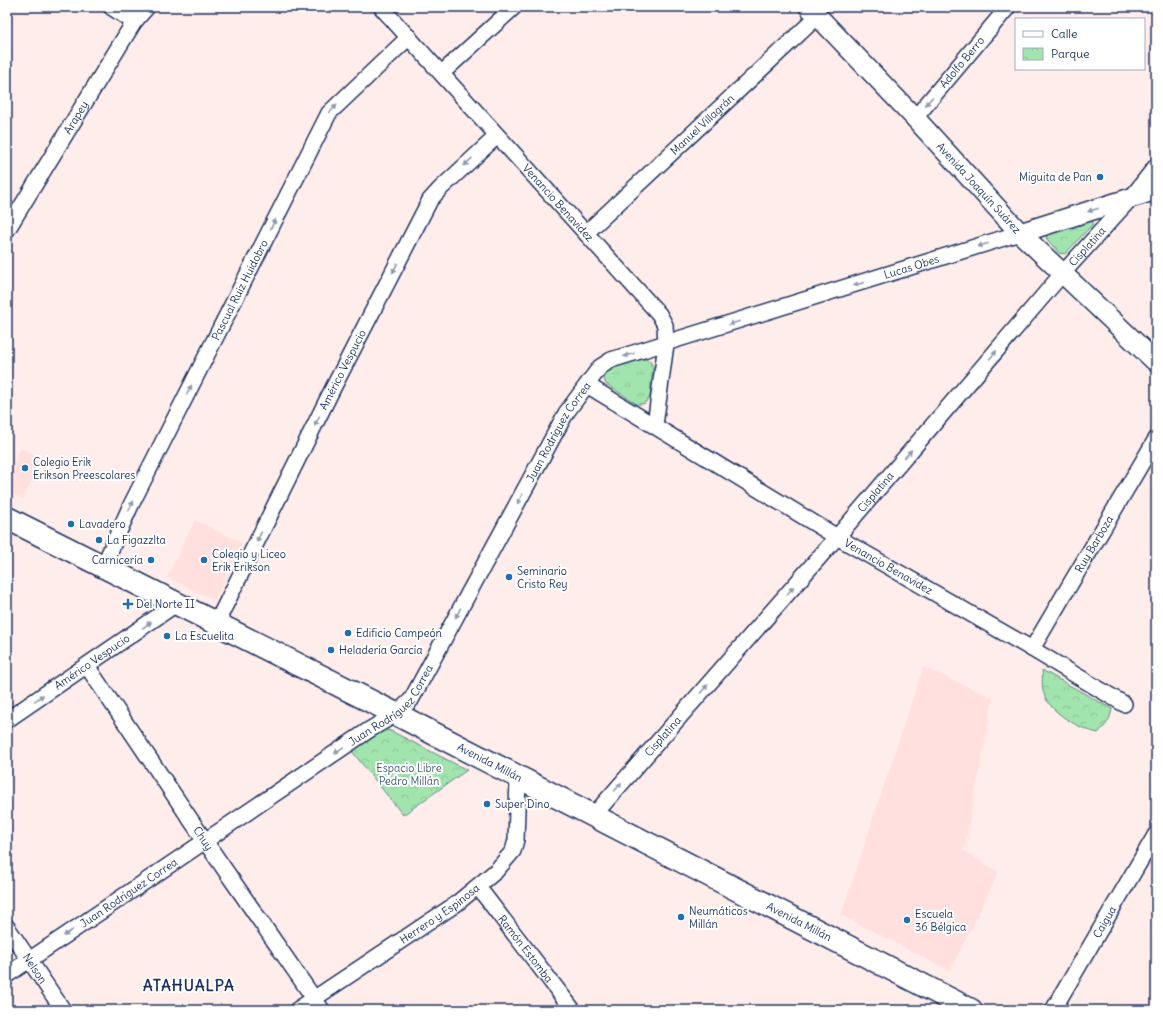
<svg xmlns="http://www.w3.org/2000/svg" width="1163" height="1017" font-family="Delius,sans-serif">
	<style>
		.built { fill: #ffe0de }
		.grass { fill: url(#grass-tufts); stroke: #5e8a86 }
		.park { fill: url(#park-crowns); stroke: #5e8a86 }
		.lines { fill: none; stroke-linecap: round; stroke-linejoin: round }
		.minor-casing { stroke: #1b2f5e; stroke-width: 18 }
		.tertiary-casing { stroke: #1b2f5e; stroke-width: 22 }
		.secondary-casing { stroke: #1b2f5e; stroke-width: 25 }
		.minor { stroke: #fff; stroke-width: 15 }
		.tertiary { stroke: #fff; stroke-width: 19 }
		.secondary { stroke: #fff; stroke-width: 22 }
		.oneway { fill: #8d97ae }
		.poi-dot { fill: #1f6fb2; stroke: #fff; stroke-width: 1.5 }
		.labels { text-anchor: middle; dominant-baseline: central; stroke-width: 4; stroke-linejoin: round; paint-order: stroke }
		.street-label { font-size: 11px; fill: #1b2f5e; stroke: #fff }
		.poi-label { font-size: 11px; fill: #1b2f5e; stroke: #fff; text-anchor: start }
		.park-label { font-size: 11px; fill: #3d5c72; stroke: #fff }
		.district-label { font-size: 15px; font-weight: bold; letter-spacing: 1px; fill: #1b2f5e; stroke: #fff }
	</style>
	<defs>
		<pattern id="grass-tufts" width="24" height="20" patternUnits="userSpaceOnUse"><rect width="24" height="20" fill="#a2e4ae"/><path d="M3 7l-1-3M5 7V3M7 7l1-3M15 17l-1-3M17 17v-4M19 17l1-3" fill="none" stroke="#8bc498"/></pattern>
		<pattern id="park-crowns" width="20" height="18" patternUnits="userSpaceOnUse"><rect width="20" height="18" fill="#a2e4ae"/><path d="M2 6a3 3 0 1 1 6 0M12 15a3 3 0 1 1 6 0" fill="none" stroke="#8bc498"/></pattern>
	</defs>
	<rect width="100%" height="100%" fill="#ffedec"/>
	<filter id="ink" filterUnits="userSpaceOnUse"><feTurbulence type="fractalNoise" baseFrequency=".025" numOctaves="2"/><feDisplacementMap in="SourceGraphic" scale="8" xChannelSelector="R" yChannelSelector="G"/><feConvolveMatrix kernelMatrix="1 2 1 2 8 2 1 2 1" color-interpolation-filters="sRGB"/></filter>
	<g filter="url(#ink)">
		<!-- built -->
		<g class="built">
			<path d="M21,448L43,458L23,499L7,492V478Z"/>
			<path d="M195,520L242,543L214,600L167,577Z"/>
			<path d="M923,667L993,698L964,851L999,872L950,971L841,915Z"/>
		</g>
		<!-- grass -->
		<path class="grass" d="M643,359L649,360L653,366L650,397L645,403L641,404H637L606,384L603,377L607,371L610,369Z"/>
		<!-- park -->
		<g class="park">
			<path d="M1090,219L1093,221L1092,225L1065,254L1059,253L1046,238L1048,233Z"/>
			<path d="M1042,670L1112,709C1110,720 1106,726 1098,733C1080,729 1050,713 1044,694C1041,687 1043,677 1042,670Z"/>
			<path d="M386,730L391,731L467,770L403,815L351,750L379,731Z"/>
		</g>
		<g class="lines">
			<!-- minor casing -->
			<g class="minor-casing">
				<g id="minor">
					<path d="M111,7L134,22"/>
					<path id="s1" d="M381,7L659,314L665,325L666,344L655,425"/>
					<path d="M442,73L514,7"/>
					<path id="s2" d="M915,118L1008,7"/>
					<path id="s3" d="M7,230L134,22L147,7"/>
					<path id="s4" d="M586,233L818,16"/>
					<path id="s5" d="M587,385L837,537L1032,649L1124,704"/>
					<path id="s6" d="M103,567L131,505L329,113L409,37"/>
					<path id="s7" d="M216,624L332,390L430,200L440,189L497,136"/>
					<path id="s8" d="M1032,649L1156,439"/>
					<path id="s9" d="M87,666L205,841L322,1010"/>
					<path id="s10" d="M7,720L176,604"/>
					<path id="s11" d="M593,816L837,537L1062,274L1131,198L1156,166"/>
					<path id="s12" d="M478,887L573,1010"/>
					<path id="s13" d="M7,927L63,1010"/>
					<path id="s14" d="M7,975L369,730L396,714L411,700L566,413L600,367L611,360L1020,233"/>
					<path id="s15" d="M297,1010L456,904L496,871L513,851L516,840L518,778"/>
					<path id="s16" d="M1053,1010L1156,834"/>
				</g>
			</g>
			<!-- tertiary casing -->
			<g class="tertiary-casing">
				<g id="tertiary">
					<path id="s17" d="M809,7L915,118L1020,233L1156,362"/>
					<path d="M1020,233L1156,190"/>
				</g>
			</g>
			<!-- secondary casing -->
			<g class="secondary-casing">
				<g id="secondary">
					<path id="s18" d="M7,518L396,714L971,1010"/>
				</g>
			</g>
			<!-- minor -->
			<use href="#minor" class="minor"/>
			<!-- tertiary -->
			<use href="#tertiary" class="tertiary"/>
			<!-- secondary -->
			<use href="#secondary" class="secondary"/>
		</g>
		<!-- one-way arrows -->
		<defs><path id="oneway-solid" d="M-6-.8H1V-3.2L6.5 0L1 3.2V.8H-6Z"/></defs>
		<g class="oneway">
			<use href="#oneway-solid" transform="translate(929 101) rotate(130)"/>
			<use href="#oneway-solid" transform="translate(333 109) rotate(-46)"/>
			<use href="#oneway-solid" transform="translate(468 162) rotate(137)"/>
			<use href="#oneway-solid" transform="translate(1093 210) rotate(162)"/>
			<use href="#oneway-solid" transform="translate(273 224) rotate(-63)"/>
			<use href="#oneway-solid" transform="translate(983 245) rotate(163)"/>
			<use href="#oneway-solid" transform="translate(395 268) rotate(117)"/>
			<use href="#oneway-solid" transform="translate(859 284) rotate(163)"/>
			<use href="#oneway-solid" transform="translate(734 323) rotate(163)"/>
			<use href="#oneway-solid" transform="translate(629 355) rotate(164)"/>
			<use href="#oneway-solid" transform="translate(993 355) rotate(-49)"/>
			<use href="#oneway-solid" transform="translate(189 390) rotate(-63)"/>
			<use href="#oneway-solid" transform="translate(317 421) rotate(116)"/>
			<use href="#oneway-solid" transform="translate(908 454) rotate(-49)"/>
			<use href="#oneway-solid" transform="translate(520 499) rotate(118)"/>
			<use href="#oneway-solid" transform="translate(131 506) rotate(-64)"/>
			<use href="#oneway-solid" transform="translate(259 537) rotate(116)"/>
			<use href="#oneway-solid" transform="translate(790 591) rotate(-49)"/>
			<use href="#oneway-solid" transform="translate(458 613) rotate(118)"/>
			<use href="#oneway-solid" transform="translate(147 625) rotate(-35)"/>
			<use href="#oneway-solid" transform="translate(704 689) rotate(-49)"/>
			<use href="#oneway-solid" transform="translate(39 698) rotate(-34)"/>
			<use href="#oneway-solid" transform="translate(339 750) rotate(146)"/>
			<use href="#oneway-solid" transform="translate(618 787) rotate(-49)"/>
			<use href="#oneway-solid" transform="translate(68 933) rotate(146)"/>
		</g>
	</g>
	<!-- markers -->
	<g class="poi-dot">
		<circle cx="1100" cy="177" r="4"/>
		<circle cx="25" cy="468" r="4"/>
		<circle cx="71" cy="524" r="4"/>
		<circle cx="99" cy="540" r="4"/>
		<circle cx="151" cy="560" r="4"/>
		<circle cx="204" cy="560" r="4"/>
		<circle cx="509" cy="577" r="4"/>
		<path d="M126 598h4v4h4v4h-4v4h-4v-4h-4v-4h4z"/>
		<circle cx="348" cy="633" r="4"/>
		<circle cx="167" cy="636" r="4"/>
		<circle cx="331" cy="650" r="4"/>
		<circle cx="487" cy="804" r="4"/>
		<circle cx="681" cy="917" r="4"/>
		<circle cx="907" cy="920" r="4"/>
	</g>
	<g class="labels">
		<!-- street labels -->
		<g class="street-label">
			<text stroke="none"><textPath href="#s2" startOffset="73">Adolfo Berro</textPath></text>
			<text stroke="none"><textPath href="#s3" startOffset="132">Arapey</textPath></text>
			<text stroke="none"><textPath href="#s4" startOffset="159">Manuel Villagrán</textPath></text>
			<text stroke="none"><textPath href="#s17" startOffset="248">Avenida Joaquín Suárez</textPath></text>
			<text stroke="none"><textPath href="#s1" startOffset="264">Venancio Benavidez</textPath></text>
			<text stroke="none"><textPath href="#s11" startOffset="754">Cisplatina</textPath></text>
			<text stroke="none"><textPath href="#s14" startOffset="1200">Lucas Obes</textPath></text>
			<text stroke="none"><textPath href="#s6" startOffset="309">Pascual Ruiz Huidobro</textPath></text>
			<text stroke="none"><textPath href="#s7" startOffset="284">Américo Vespucio</textPath></text>
			<text stroke="none"><textPath href="#s14" startOffset="795">Juan Rodríguez Correa</textPath></text>
			<text stroke="none"><textPath href="#s11" startOffset="430">Cisplatina</textPath></text>
			<text stroke="none"><textPath href="#s8" startOffset="122">Ruy Barboza</textPath></text>
			<text stroke="none"><textPath href="#s5" startOffset="352">Venancio Benavidez</textPath></text>
			<text stroke="none"><textPath href="#s10" startOffset="103">Américo Vespucio</textPath></text>
			<text stroke="none"><textPath href="#s14" startOffset="471">Juan Rodríguez Correa</textPath></text>
			<text stroke="none"><textPath href="#s11" startOffset="106">Cisplatina</textPath></text>
			<text stroke="none"><textPath href="#s18" startOffset="541">Avenida Millán</textPath></text>
			<text stroke="none"><textPath href="#s9" startOffset="208">Chuy</textPath></text>
			<text stroke="none"><textPath href="#s14" startOffset="147">Juan Rodríguez Correa</textPath></text>
			<text stroke="none"><textPath href="#s15" startOffset="172">Herrero y Espinosa</textPath></text>
			<text stroke="none"><textPath href="#s18" startOffset="889">Avenida Millán</textPath></text>
			<text stroke="none"><textPath href="#s16" startOffset="102">Caigua</textPath></text>
			<text stroke="none"><textPath href="#s12" startOffset="78">Ramón Estomba</textPath></text>
			<text stroke="none"><textPath href="#s13" startOffset="50">Nelson</textPath></text>
		</g>
		<!-- poi labels -->
		<g class="poi-label">
			<text x="1092" y="177" text-anchor="end">Miguita de Pan</text>
			<text x="33" y="462">Colegio Erik<tspan x="33" dy="13">Erikson Preescolares</tspan></text>
			<text x="79" y="524">Lavadero</text>
			<text x="107" y="540">La Figazzlta</text>
			<text x="212" y="554">Colegio y Liceo<tspan x="212" dy="13">Erik Erikson</tspan></text>
			<text x="143" y="560" text-anchor="end">Carnicería</text>
			<text x="517" y="571">Seminario<tspan x="517" dy="13">Cristo Rey</tspan></text>
			<text x="136" y="604">Del Norte II</text>
			<text x="356" y="633">Edificio Campeón</text>
			<text x="175" y="636">La Escuelita</text>
			<text x="339" y="650">Heladería García</text>
			<text x="495" y="804">Super Dino</text>
			<text x="689" y="911">Neumáticos<tspan x="689" dy="13">Millán</tspan></text>
			<text x="915" y="914">Escuela<tspan x="915" dy="13">36 Bélgica</tspan></text>
		</g>
		<!-- park labels -->
		<g class="park-label">
			<text x="409" y="768">Espacio Libre<tspan x="409" dy="13">Pedro Millán</tspan></text>
		</g>
		<!-- district labels -->
		<g class="district-label">
			<text x="189" y="985">ATAHUALPA</text>
		</g>
	</g>
	<!-- margin -->
	<rect width="1163" height="1017" fill="none" stroke="#fff" stroke-width="24"/>
	<rect x="12" y="12" width="1139" height="993" fill="none" stroke="#1b2f5e" stroke-width="1.5" filter="url(#ink)"/>
	<!-- legend -->
	<rect x="1015" y="18" width="130" height="52" fill="#ffffff" stroke="#a4acbf"/>
	<rect x="1023" y="31" width="20" height="6" fill="#ffffff" stroke="#a4acbf"/>
	<text x="1051" y="38" font-size="12" fill="#1b2f5e">Calle</text>
	<rect x="1023" y="48" width="20" height="12" fill="url(#park-crowns)" stroke="#a4acbf"/>
	<text x="1051" y="58" font-size="12" fill="#1b2f5e">Parque</text>
</svg>
